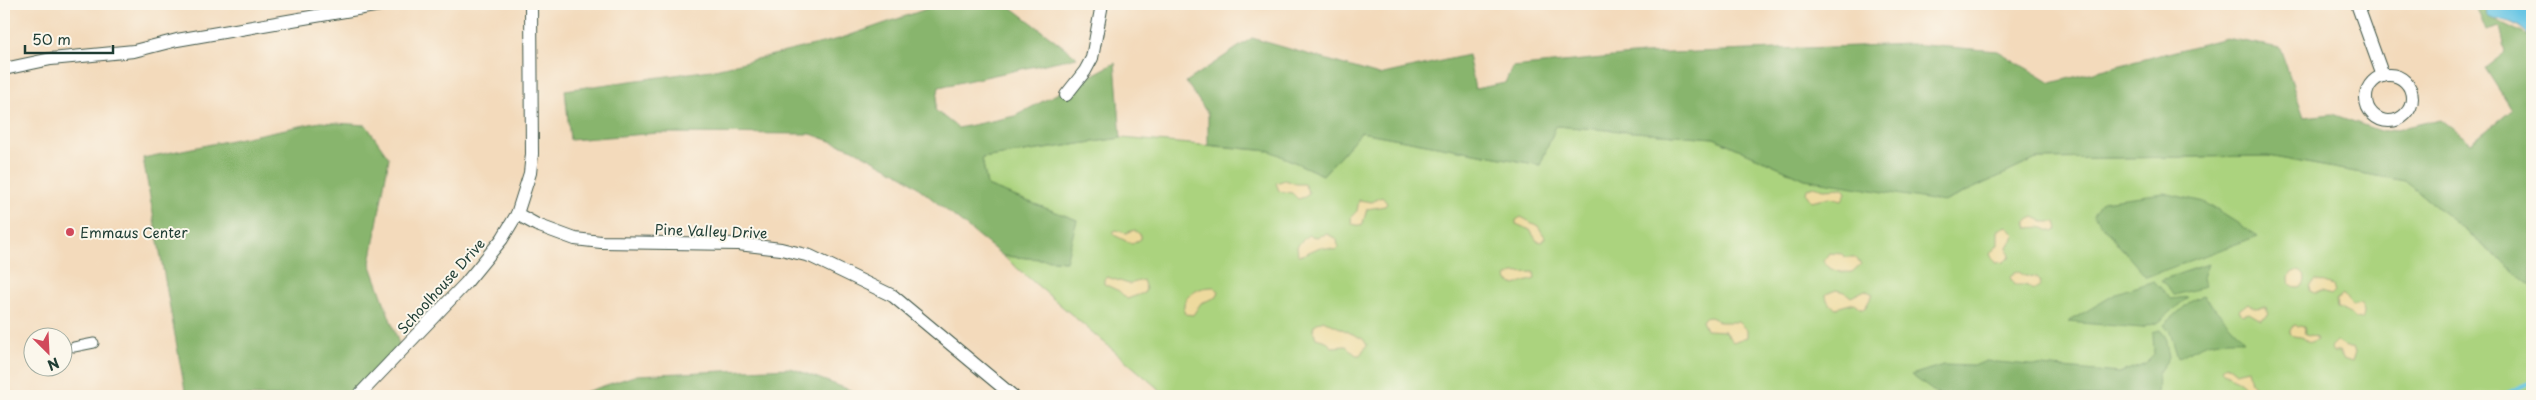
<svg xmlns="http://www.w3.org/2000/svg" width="2536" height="400" font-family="'Playpen Sans',sans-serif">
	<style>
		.green { fill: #abd37e; stroke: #658859 }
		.forest { fill: #88b56d; stroke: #547950 }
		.sand { fill: #eeda9e; stroke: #868c69 }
		.water { fill: #66c5e4; stroke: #42818c }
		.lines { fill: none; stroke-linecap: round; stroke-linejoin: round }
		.stream { stroke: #66c5e4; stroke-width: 4 }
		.pedestrian-casing { stroke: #3f5548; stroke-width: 11 }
		.minor-casing { stroke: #3f5548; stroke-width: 14 }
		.pedestrian { stroke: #fff; stroke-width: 9 }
		.minor { stroke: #fff; stroke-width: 12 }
		.poi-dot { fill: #d1495b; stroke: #fbf7ec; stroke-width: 2 }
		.labels { text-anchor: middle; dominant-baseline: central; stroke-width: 4; stroke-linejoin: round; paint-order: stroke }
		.street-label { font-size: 14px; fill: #1f3d34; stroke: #fbf7ec }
		.poi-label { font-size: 14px; fill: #1f3d34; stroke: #fbf7ec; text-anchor: start }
	</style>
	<rect width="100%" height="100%" fill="#fbf7ec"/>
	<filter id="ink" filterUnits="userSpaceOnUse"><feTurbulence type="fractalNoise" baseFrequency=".02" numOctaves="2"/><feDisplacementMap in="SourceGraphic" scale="10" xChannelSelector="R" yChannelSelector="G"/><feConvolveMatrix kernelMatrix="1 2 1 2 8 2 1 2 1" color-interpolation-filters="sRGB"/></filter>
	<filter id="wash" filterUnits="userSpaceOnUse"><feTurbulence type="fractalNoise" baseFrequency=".0096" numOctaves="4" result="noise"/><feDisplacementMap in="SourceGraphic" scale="20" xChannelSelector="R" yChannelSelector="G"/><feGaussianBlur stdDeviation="1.12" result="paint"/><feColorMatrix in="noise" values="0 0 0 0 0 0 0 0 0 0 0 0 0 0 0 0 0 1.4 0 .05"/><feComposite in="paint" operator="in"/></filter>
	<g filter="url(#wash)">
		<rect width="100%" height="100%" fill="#f3dabb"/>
		<!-- green -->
		<path class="green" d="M1556,126L1714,138L1805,179L1946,201L2036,159L2268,156L2405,181L2532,286V396H1167L1003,256L1065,261L1077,220L987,186L982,158L1121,138L1270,151L1323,175L1361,132L1540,165Z"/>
		<!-- forest -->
		<g class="forest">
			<path d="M941,4H1007L1077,57L939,87L935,110L958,128L1015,116L1115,63L1121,138L982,158L987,186L1077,220L1066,261L1003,256L905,177L853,149L811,134L658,133L570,140L565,90L711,70L839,39Z"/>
			<path d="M2475,4H2495L2488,16L2530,37L2532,44V286L2405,181L2268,156L2036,159L1944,202L1805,179L1714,138L1556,126L1540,165L1361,132L1323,175L1270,151L1208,145V114L1186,82L1252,38L1379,75L1468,55L1475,89L1505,83L1512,67L1643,54L1911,44L1998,51L2051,83L2226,38L2280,48L2304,117L2332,114L2383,132L2441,119L2471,143L2512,110L2485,68L2506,52L2500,27L2486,31Z"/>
			<path d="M320,122L366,125L389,158L370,263L402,352L358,396H186L143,158Z"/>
			<path d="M2164,193L2204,202L2258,236L2146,277L2093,215L2102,201Z"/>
			<path d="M2208,264L2203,277L2205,287L2175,295L2161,280Z"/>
			<path d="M2154,281L2171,299L2188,297L2159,322L2142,328L2068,322L2119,292Z"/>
			<path d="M2203,296L2244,340C2215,339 2203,343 2178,358L2170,332L2164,325L2192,300Z"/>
			<path d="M2160,330L2165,336L2169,358L2158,373L2157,396H1940L1911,375L1943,365L1974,366L1986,361L2119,373L2146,363L2154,355L2153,332Z"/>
			<path d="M791,368L866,396H573L637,375Z"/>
		</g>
		<!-- sand -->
		<g class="sand">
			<path d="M1285,180L1296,184H1304L1309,193L1305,197L1298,199L1292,193L1279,191L1276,183Z"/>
			<path d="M1813,186L1824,189L1843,188L1846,193L1842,200L1830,197L1811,201L1806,194L1807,189Z"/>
			<path d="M1382,197L1387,203L1385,206L1367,209L1362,226L1352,224L1351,217L1357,211L1359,200L1372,202Z"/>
			<path d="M1521,217L1538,226L1545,237L1543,242L1537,241L1530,230L1516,224V220Z"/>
			<path d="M2034,217L2045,222H2056L2058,229L2053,232L2041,227L2028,228L2026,221Z"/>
			<path d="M2007,226L2015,235L2008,247L2010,256L2004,262L1995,263L1990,254L1998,245V230Z"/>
			<path d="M1116,230L1126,233L1134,230L1141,235V239L1132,244L1114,235L1113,232Z"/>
			<path d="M1327,234L1337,239L1338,247L1335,250L1320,247L1300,256L1298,255L1297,246L1308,235L1316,237Z"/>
			<path d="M1829,253L1842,254L1845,257H1855L1861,264L1852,272C1841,273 1827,271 1824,260Z"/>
			<circle cx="2297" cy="279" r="8"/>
			<path d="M1534,272L1535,279L1515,285L1507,281L1506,277L1513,273Z"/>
			<path d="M2015,272H2019L2025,276L2037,277L2040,280V286L2033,290L2026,285H2014L2010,277Z"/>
			<path d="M1107,277L1129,284L1143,280L1146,289L1144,293L1127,299L1119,291L1104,284V279Z"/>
			<path d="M2316,280L2333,286L2335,291L2331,295L2322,292L2314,293L2310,291L2311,284Z"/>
			<path d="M1214,287L1219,291L1217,297L1201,303L1193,315L1185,314C1179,294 1198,287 1214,287Z"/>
			<path d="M1836,290L1845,292L1851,297L1865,290L1873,294L1865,308H1861L1854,303L1836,308C1830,305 1826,302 1826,294Z"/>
			<path d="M2343,294L2352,306L2360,304C2365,310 2365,313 2362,320L2356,319L2348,312L2337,308L2336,300Z"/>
			<path d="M2248,303L2254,308L2266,307L2268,316L2261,320L2249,313L2242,315L2239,310Z"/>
			<path d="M1710,317L1720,322H1738L1747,330V337L1733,342L1724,331L1706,330L1702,321L1704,318Z"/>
			<path d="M1323,320L1363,339L1367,345L1360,355H1356L1346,346L1332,347L1326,341L1316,338L1313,330L1314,325Z"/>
			<path d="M2294,325L2304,327L2305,334L2315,336L2317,340L2311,343L2301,337L2293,336L2290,333Z"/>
			<path d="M2336,341L2346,347H2353L2355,353L2352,362L2343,359L2339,352H2333L2330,347Z"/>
			<path d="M2226,365L2235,372L2248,369L2251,383L2257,390L2250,396L2240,381L2223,373L2221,369Z"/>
		</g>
		<!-- water -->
		<path class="water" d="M2491,4H2532V41C2528,31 2514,22 2503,20C2497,18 2492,20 2487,16L2486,10Z"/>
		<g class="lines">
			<!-- stream -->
			<path class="stream" d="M2499,396L2532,382"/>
		</g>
	</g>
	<g filter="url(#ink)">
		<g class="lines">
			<!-- pedestrian casing -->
			<g class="pedestrian-casing">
				<path id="pedestrian" d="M74,347L94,343"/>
			</g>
			<!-- minor casing -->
			<g class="minor-casing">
				<g id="minor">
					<path d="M2357,4L2383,76"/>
					<path d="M4,69L51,59L134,51L177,40L386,4"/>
					<circle cx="2389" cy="98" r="23"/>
					<path d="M1066,95L1085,71L1092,58L1102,4"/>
					<path d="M517,214L537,225L575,239L601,242L738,244L781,249L810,256L893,296L1013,396"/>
					<path d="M358,396L466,283L502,239L517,214L530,173L532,154L531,4"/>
				</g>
			</g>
			<!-- pedestrian -->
			<use href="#pedestrian" class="pedestrian"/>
			<!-- minor -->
			<use href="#minor" class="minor"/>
		</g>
	</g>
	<!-- markers -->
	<circle class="poi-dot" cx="70" cy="232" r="5"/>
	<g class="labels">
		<!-- street labels -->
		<g class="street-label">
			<text transform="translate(711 231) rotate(2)">Pine Valley Drive</text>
			<text transform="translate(441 286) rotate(-48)">Schoolhouse Drive</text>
		</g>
		<!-- poi labels -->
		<g class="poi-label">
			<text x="80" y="232">Emmaus Center</text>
		</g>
	</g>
	<!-- margin -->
	<rect width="2536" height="400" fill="none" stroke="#fbf7ec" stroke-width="20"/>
	<!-- north arrow -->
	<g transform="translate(48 352) rotate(156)"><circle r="24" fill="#fbf7ec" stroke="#a3ada2"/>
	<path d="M0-4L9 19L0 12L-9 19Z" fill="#d1495b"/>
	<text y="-8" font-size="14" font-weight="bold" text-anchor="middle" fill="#1f3d34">N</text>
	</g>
	<!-- scale -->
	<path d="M25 45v8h88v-8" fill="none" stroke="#1f3d34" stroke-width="2.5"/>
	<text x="32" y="45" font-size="15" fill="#1f3d34" stroke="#fbf7ec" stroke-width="4" paint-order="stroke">50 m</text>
</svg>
